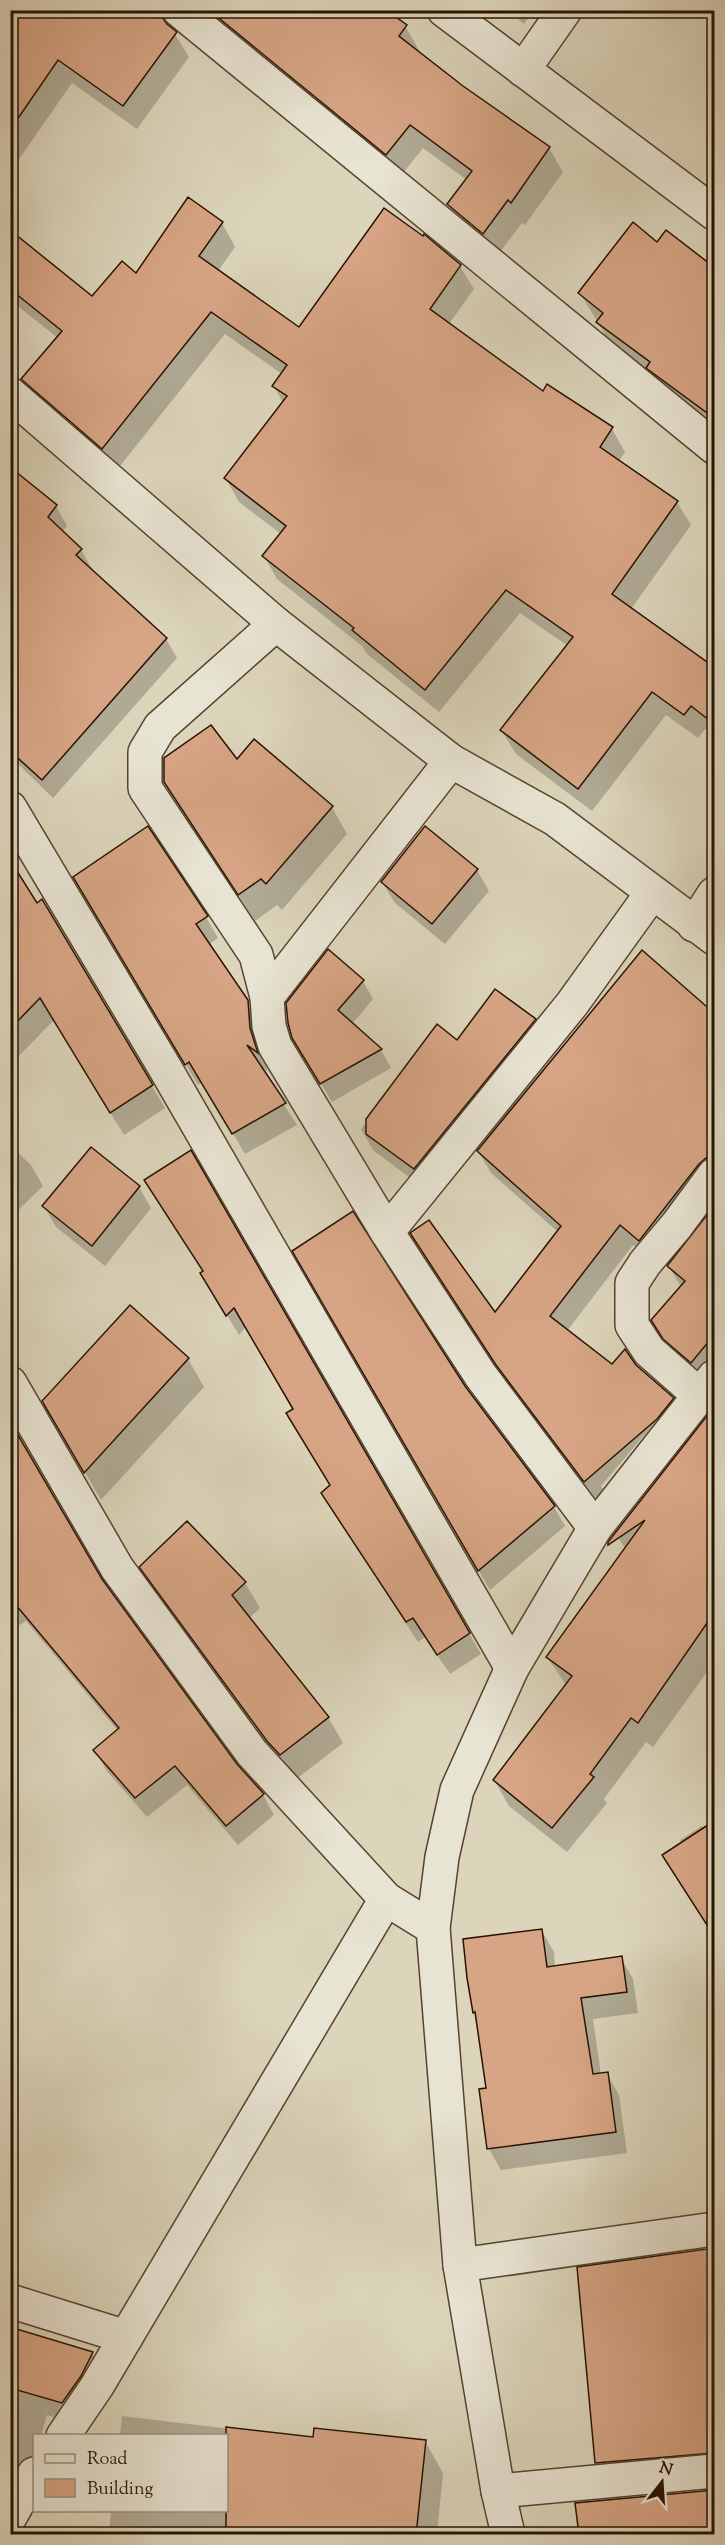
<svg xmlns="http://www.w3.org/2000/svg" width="725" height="2545" font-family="'Sorts Mill Goudy',serif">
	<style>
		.shadow { fill: #0003 }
		.building { fill: #d7a585; stroke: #281200; stroke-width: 1.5 }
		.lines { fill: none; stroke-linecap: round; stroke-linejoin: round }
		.minor-casing { stroke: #55432f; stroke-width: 36 }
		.tertiary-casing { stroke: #55432f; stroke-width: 36 }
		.minor { stroke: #e8e4d3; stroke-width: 33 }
		.tertiary { stroke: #e8e4d3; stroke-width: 33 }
	</style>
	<rect width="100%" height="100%" fill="#dcd5bb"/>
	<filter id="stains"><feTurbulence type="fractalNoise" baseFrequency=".00333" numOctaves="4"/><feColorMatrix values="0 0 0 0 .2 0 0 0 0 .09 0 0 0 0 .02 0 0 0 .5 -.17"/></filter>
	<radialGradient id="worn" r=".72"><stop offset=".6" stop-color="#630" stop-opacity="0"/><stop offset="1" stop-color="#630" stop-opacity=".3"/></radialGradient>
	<!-- shadow -->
	<g class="shadow">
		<path d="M150,10H383L405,26L419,50L417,52L549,148L563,172L525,225L522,223L497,256L462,228L449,205L467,180L423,148L400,177L178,21L173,31L189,57L137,129L72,83L10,172V27Z"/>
		<path d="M507,10H534L524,24Z"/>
		<path d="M10,173L18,186L10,195Z"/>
		<path d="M222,223L235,247L218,271L300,329L460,266L474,289L449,324L543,394L612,429L625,452L619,461L677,502L691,525L631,609L714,669V736L705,729L698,738L666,715L592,811L516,754L502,731L568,646L520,613L439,712L367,654L362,646L277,579L264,556L281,534L239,502L226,479L283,403L274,386L282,374L225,334L116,471L36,403L23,379L58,338L10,300V232L92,298L136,275Z"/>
		<path d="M658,244L702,264L714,273V430L612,346L580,293Z"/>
		<path d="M12,470L56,506L67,526L62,532L81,550L92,569L91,571L166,639L177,658L53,798L10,756Z"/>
		<path d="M236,762L332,807L347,834L282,910L277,905L255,921L165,782Z"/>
		<path d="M477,870L489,891L445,944L395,903L382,882Z"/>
		<path d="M80,887L206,917L218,938L208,945L260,1023L262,1050L268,1072L259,1065L297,1125L245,1154L203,1082L198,1085Z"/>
		<path d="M10,896L36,905L42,901L165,1108L124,1135L54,1020L10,1065Z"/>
		<path d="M642,952L714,1015V1183L652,1262L633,1245L567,1331L613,1366H635L656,1384L669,1406L601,1486L606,1495L597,1502L511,1387L425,1255L495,1315L558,1232L491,1173L478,1151Z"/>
		<path d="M363,981L373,999L352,1024L381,1050L391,1068L332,1102L294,1038Z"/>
		<path d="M535,1020L547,1041L426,1190L373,1150L361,1129L437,1026L458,1042Z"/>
		<path d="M10,1145L31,1165L43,1186L10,1218Z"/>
		<path d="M91,1149L139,1187L151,1208L105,1266L56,1227L44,1206Z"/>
		<path d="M190,1152L481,1654L450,1674L425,1637L418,1642L335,1514L332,1486L295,1410L246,1327L239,1335L214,1294L204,1272L146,1181Z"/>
		<path d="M714,1208V1352L695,1376L678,1360L653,1320L681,1287L669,1266Z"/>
		<path d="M294,1251L464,1387L554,1507L565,1526L490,1590Z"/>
		<path d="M188,1359L204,1387L101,1500L44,1401Z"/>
		<path d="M708,1424L714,1428V1662L653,1747L646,1742L604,1799L607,1803L567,1852L509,1806L494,1780L566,1685L548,1658L626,1550L616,1534Z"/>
		<path d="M10,1432L101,1580L236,1765L263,1795L274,1815L238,1845L187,1785L147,1817L106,1770L95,1750L118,1731L26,1621L20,1625L10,1613Z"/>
		<path d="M141,1567L245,1583L260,1608L249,1618L328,1717L343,1743L295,1780L283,1767L156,1593Z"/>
		<path d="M702,1826L714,1845V1936L679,1881L682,1844L680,1840Z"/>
		<path d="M542,1931L554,1952L555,1967L621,1958L633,1979L638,2013L593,2019L601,2075L607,2074L619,2095L627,2153L501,2170L489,2149L488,2089L478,2019L474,2012Z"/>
		<path d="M10,2179L17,2189L10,2208Z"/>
		<path d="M10,2231L15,2239L10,2254Z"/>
		<path d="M714,2249V2479L612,2489L596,2463L579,2269Z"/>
		<path d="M10,2326L92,2354L104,2375L75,2424L47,2415L41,2436H34V2455L20,2502L10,2520Z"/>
		<path d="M122,2416L314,2439L425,2441L443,2473L437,2534H109L111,2510H226V2436H120Z"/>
		<path d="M714,2491V2534H581L577,2504Z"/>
	</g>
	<!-- building -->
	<g class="building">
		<path d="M10,10H161L162,17L167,24L177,32L123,106L58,60L10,130Z"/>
		<path d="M209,10H386L407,25L399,36L463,86L550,147L511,203L508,200L483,234L447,204L472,171L410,125L386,155Z"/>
		<path d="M188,197L223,222L199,256L299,327L384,208L423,236L424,234L461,265L430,309L543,391L547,384L613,427L600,447L678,501L612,594L714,667V724L691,706L684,715L652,692L578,789L500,730L573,637L506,590L425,690L352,630L354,628L262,556L286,526L224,478L287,396L272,386L287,365L211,312L102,449L21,379L62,331L10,289V230L92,296L122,261L136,273Z"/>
		<path d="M633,222L657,242L666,230L714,267V418L646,368L650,362L596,322L603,313L578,293Z"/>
		<path d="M10,467L57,505L48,517L82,549L76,555L167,638L42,780L10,751Z"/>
		<path d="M211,725L237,759L254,739L333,806L266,884L261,879L238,895L164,782V758Z"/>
		<path d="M148,826L208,916L196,924L248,1000L250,1028L258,1053L247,1045L286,1103L232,1134L189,1062L185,1065L73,877Z"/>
		<path d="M425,826L478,869L432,924L381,882Z"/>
		<path d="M10,860L37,903L42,899L153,1085L110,1113L40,998L10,1029Z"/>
		<path d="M328,949L364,980L338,1010L382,1049L320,1084L292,1038L288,1023L286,1003Z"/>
		<path d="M642,950L714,1013V1157L706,1158L699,1164L639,1241L620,1225L550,1316L612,1364L625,1349L636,1365L674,1398L657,1419L584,1482L496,1365L410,1233L429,1220L495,1312L561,1226L477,1151Z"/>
		<path d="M495,989L536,1019L414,1169L366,1134V1119L437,1024L457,1040Z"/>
		<path d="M91,1147L140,1186L92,1246L42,1206Z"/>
		<path d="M191,1150L470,1633L437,1655L413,1618L406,1622L321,1493L330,1485L286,1413L293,1409L234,1308L226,1316L200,1273L203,1271L144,1180Z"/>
		<path d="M714,1206V1335L691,1363L663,1339L651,1320L685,1281L667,1266Z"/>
		<path d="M353,1211L465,1386L555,1506L478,1571L292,1251Z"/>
		<path d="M130,1305L189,1358L84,1473L42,1401Z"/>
		<path d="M714,1407V1613L638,1723L631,1718L590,1774L594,1777L552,1828L493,1780L572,1676L546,1657L645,1520L608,1545V1542Z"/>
		<path d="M15,1430L102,1579L237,1764L264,1794L226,1826L175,1766L135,1798L93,1750L119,1728L10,1598V1435Z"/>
		<path d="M187,1521L246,1582L232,1595L329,1717L280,1755L267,1741L139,1567Z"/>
		<path d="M714,1821V1936L662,1855Z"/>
		<path d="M542,1929L547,1967L622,1956L627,1992L581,1998L593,2074L608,2072L616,2132L487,2149L479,2089L486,2088L475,2012L473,2013L467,1978L463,1939Z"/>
		<path d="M714,2248V2453L595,2463L577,2267Z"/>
		<path d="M10,2327L93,2352L81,2376L62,2403L10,2388Z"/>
		<path d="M226,2427L313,2437L314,2428L426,2440L416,2535H226Z"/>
		<path d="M714,2490V2535H579L575,2503Z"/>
	</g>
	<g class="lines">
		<!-- minor casing -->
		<g class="minor-casing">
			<g id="minor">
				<path d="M179,10L714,447"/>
				<path d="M444,10L714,213"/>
				<path d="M523,70L565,10"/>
				<path d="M451,761L267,997L269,1026L275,1046L387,1232L481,1376L595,1528"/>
				<path d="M10,808L165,1068L512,1668"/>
				<path d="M694,925L714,894"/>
				<path d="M267,997L256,955L145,788V752L160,727L276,624"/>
				<path d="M387,1232L572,1004L652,893"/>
				<path d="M10,1383L117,1568L252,1753L386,1899L433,1928"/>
				<path d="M699,1395L649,1351L632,1325V1283L645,1263L677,1225L714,1175"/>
				<path d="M460,2265L714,2229"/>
				<path d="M10,2301L126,2337L386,1899"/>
				<path d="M63,2436L97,2386L126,2337"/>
				<path d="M498,2491L714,2471"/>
				<path d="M10,2517L34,2474"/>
			</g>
		</g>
		<!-- tertiary casing -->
		<g class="tertiary-casing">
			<g id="tertiary">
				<path d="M10,394L276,624L451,761L555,819L714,938"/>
				<path d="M508,2534L498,2491L460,2265L433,1928L442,1857L457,1790L512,1668L595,1528L714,1377"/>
			</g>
		</g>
		<!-- minor -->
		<use href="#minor" class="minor"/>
		<!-- tertiary -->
		<use href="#tertiary" class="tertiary"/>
	</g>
	<!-- margin -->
	<rect width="725" height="2545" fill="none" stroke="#dcd5bb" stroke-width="36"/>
	<rect x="12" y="12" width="701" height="2521" fill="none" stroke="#281200" stroke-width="3"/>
	<rect x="18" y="18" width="689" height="2509" fill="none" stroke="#281200" stroke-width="1.5"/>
	<!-- legend -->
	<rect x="33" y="2434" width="195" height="78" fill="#e8e4d3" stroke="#9b907f" stroke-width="1.5"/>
	<rect x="45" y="2454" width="30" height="9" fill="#e8e4d3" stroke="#9b907f" stroke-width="1.5"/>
	<text x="87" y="2464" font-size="18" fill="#281200">Road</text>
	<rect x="45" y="2479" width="30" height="18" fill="#d7a585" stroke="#9b907f" stroke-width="1.5"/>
	<text x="87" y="2494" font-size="18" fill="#281200">Building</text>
	<!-- north arrow -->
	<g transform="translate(662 2482) rotate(17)" stroke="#e8e4d3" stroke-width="4.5" paint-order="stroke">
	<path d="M0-4.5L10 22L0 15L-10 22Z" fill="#281200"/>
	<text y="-9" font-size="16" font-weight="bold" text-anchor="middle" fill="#281200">N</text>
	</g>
	<rect width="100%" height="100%" filter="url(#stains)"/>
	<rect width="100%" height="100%" fill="url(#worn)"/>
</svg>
